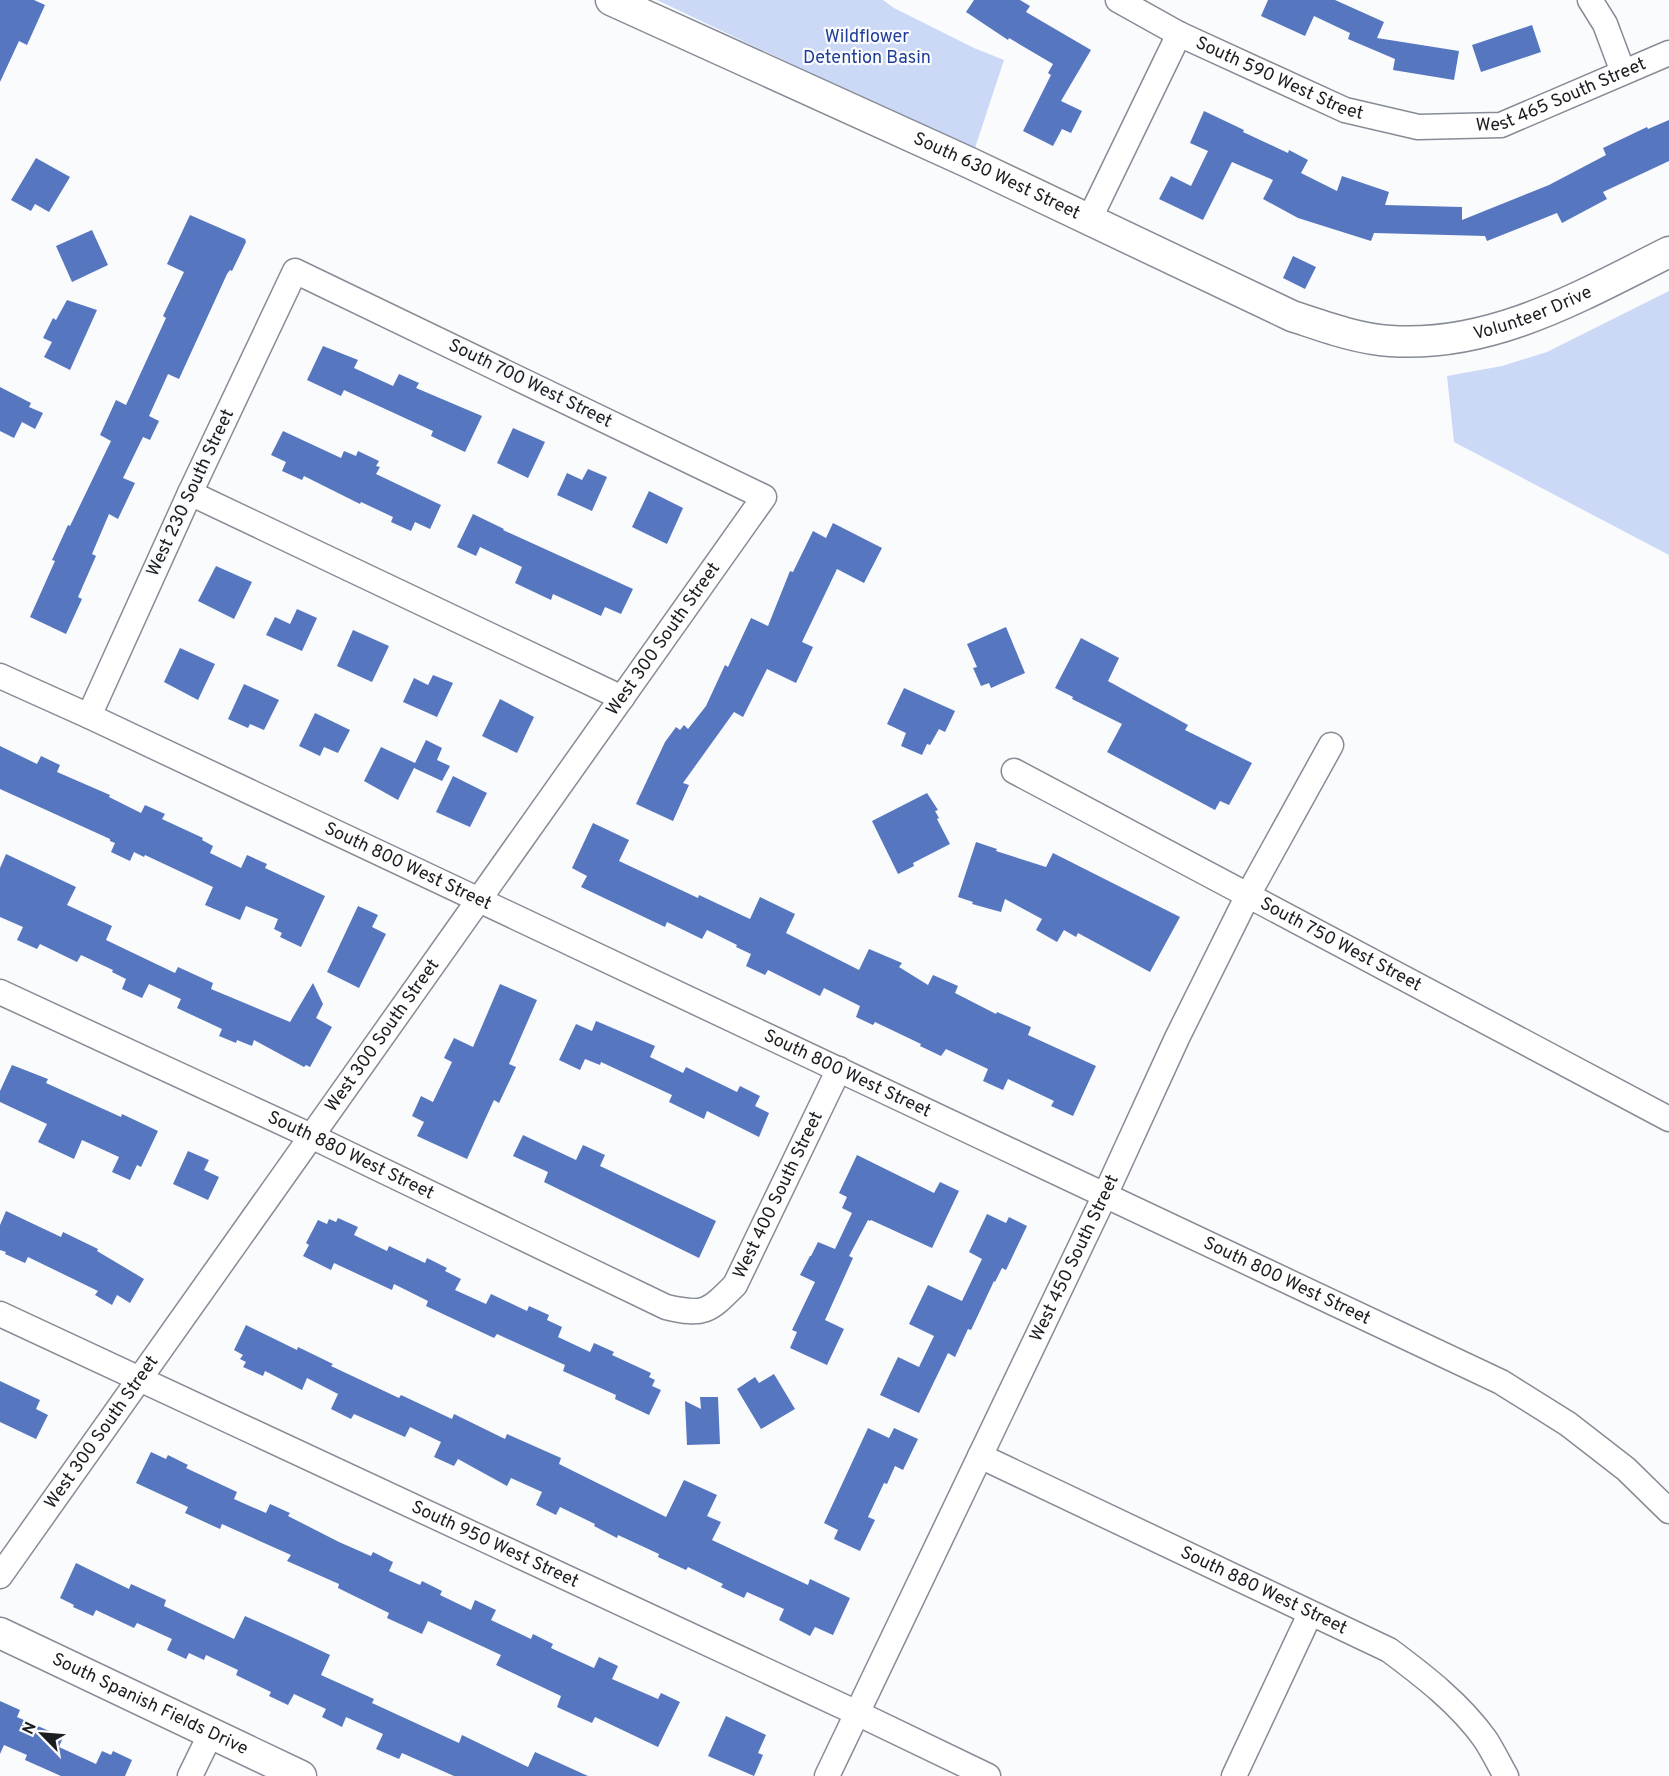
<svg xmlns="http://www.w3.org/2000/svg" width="1669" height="1776" font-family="Overpass,sans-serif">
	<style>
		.green { fill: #cbd9f7 }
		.building { fill: #5776c0 }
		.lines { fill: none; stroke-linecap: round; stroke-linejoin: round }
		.minor-casing { stroke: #868b96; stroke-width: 27 }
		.tertiary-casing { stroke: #868b96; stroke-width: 33 }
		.minor { stroke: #fff; stroke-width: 24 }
		.tertiary { stroke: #fff; stroke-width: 30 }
		.labels { text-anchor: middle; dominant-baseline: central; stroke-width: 4.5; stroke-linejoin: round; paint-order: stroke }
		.park-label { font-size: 18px; fill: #203e97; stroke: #f9fbfd }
		.street-label { font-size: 18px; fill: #1b1d21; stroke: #f9fbfd }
	</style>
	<rect width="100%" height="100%" fill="#f9fbfd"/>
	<!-- green -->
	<g class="green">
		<path d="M657,0H883L894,8L974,48L1004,60L974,151Z"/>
		<path d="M1669,291V555L1454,442L1447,376L1502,366L1547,352Z"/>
	</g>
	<!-- building -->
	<g class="building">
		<path d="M0,0H34L45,5L27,45L19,41L0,82Z"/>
		<path d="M974,0H1020L1030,6L1026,12L1091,50L1061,101L1082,111L1071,133L1062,129L1053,146L1023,131L1051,75L1048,73L1053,64L1009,38L1008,40L966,12Z"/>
		<path d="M1268,0H1335L1384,22L1377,38L1459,51L1454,80L1393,70L1395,59L1348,39L1350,33L1314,16L1305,36L1261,16Z"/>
		<path d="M1532,25L1541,52L1481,72L1472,45Z"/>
		<path d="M1204,111L1244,130L1243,132L1288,153L1289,150L1308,160L1301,173L1337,191L1342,176L1389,192L1385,205L1462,207V220L1549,185L1606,155L1603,148L1647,127L1648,129L1669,120V161L1603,192L1607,199L1562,223L1557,213L1487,241L1485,236L1374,233L1371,241L1298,218L1263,199L1273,180L1232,162L1203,220L1159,199L1171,176L1191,186L1208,151L1190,143Z"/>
		<path d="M36,158L70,177L49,212L35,204L31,211L11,200Z"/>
		<path d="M190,215L245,239L246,242L232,271L230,270L227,274L179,379L168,374L149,416L159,421L150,440L143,437L123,478L135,483L118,519L109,514L92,554L96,556L78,597L82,599L66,634L30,617L55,561L52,560L68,525L70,526L111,441L100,435L116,400L126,405L166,318L163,316L184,272L167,264Z"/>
		<path d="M92,230L108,265L72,282L56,246Z"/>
		<path d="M1293,256L1316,267L1305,289L1283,278Z"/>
		<path d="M67,300L97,310L70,370L44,357L52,342L43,338L53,318L56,320Z"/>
		<path d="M323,346L358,360L354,368L393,386L399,374L419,383L416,388L482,416L465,452L431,436L433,431L344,390L341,396L307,380Z"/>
		<path d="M0,387L31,403L29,407L43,413L35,429L22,422L14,438L0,431Z"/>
		<path d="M513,428L545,442L528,478L497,463Z"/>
		<path d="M283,431L341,458L344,451L356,456L358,451L379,461L376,466L380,467L376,474L441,505L430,529L415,522L411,531L391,522L393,517L361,502L360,504L304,476L302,480L282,471L286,462L271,455Z"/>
		<path d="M588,469L607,477L592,511L557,495L567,473L582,480Z"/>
		<path d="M649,491L683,508L667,544L632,527Z"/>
		<path d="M473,514L504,529L503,530L633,589L621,614L605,607L601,616L553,594L551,600L515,583L522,567L480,547L476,556L457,547Z"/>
		<path d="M833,523L882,548L864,583L837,569L802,642L813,647L796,683L767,669L743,717L734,712L683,783L689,785L673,821L636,804L665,742L676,727L680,730L684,725L688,729L706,706L725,665L728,667L751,618L768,626L790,571L793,572L813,531L826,538Z"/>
		<path d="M216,566L252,582L234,619L198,601Z"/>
		<path d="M297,609L317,618L302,651L266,635L275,617L290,624Z"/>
		<path d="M1006,627L1025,673L991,688L989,683L981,686L973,668L977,667L967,644Z"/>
		<path d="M353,630L389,646L372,682L337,666Z"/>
		<path d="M1081,638L1119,658L1108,681L1188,725L1185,730L1252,763L1229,805L1220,801L1215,810L1107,752L1122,724L1072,699L1073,697L1055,688Z"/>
		<path d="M180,648L215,664L198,700L164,682Z"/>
		<path d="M433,675L453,683L437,717L403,702L414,678L428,685Z"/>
		<path d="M244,684L279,700L264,730L250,724L248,728L228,719Z"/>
		<path d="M904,688L955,711L945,732L939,729L930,745L927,744L922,755L901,746L906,733L887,724Z"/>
		<path d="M500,699L534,717L517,753L482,736Z"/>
		<path d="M315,713L350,730L338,753L324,747L320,756L299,746Z"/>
		<path d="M426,740L442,748L437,760L450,766L442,781L414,768L398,800L364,781L381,747L415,763Z"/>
		<path d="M0,746L37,764L41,756L60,765L57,772L110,795L109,797L141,813L145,805L165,814L162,819L203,838L202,840L213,846L210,853L241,868L247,855L267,864L265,868L325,896L301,947L280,937L282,933L274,929L278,919L246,906L240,920L205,905L213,887L145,855L144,857L134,852L130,861L111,852L115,843L110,841V839L0,789Z"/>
		<path d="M453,776L487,793L470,827L436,812Z"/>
		<path d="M927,793L938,810L935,811L939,818L937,819L950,844L913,863L914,866L898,874L872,821Z"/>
		<path d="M593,823L629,840L619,861L698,898L699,895L750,919L760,897L795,914L786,933L859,970L869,949L902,963L899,967L928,985L933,975L958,986L955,993L996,1014L997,1012L1031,1027L1028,1035L1096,1066L1073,1116L1051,1106L1054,1101L1008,1079L1003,1090L983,1081L988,1069L946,1049L941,1056L920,1046L921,1044L875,1022L873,1025L856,1017L860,1006L824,988L820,996L768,970L765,975L746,966L751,954L736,947L737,945L707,930L702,939L667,922L665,927L581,887L587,876L572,868Z"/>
		<path d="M976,842L997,849L996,851L1046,867L1053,853L1180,917L1150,972L1078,933L1076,937L1064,930L1057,942L1036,930L1042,919L1005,899L1001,912L972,904L973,902L958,897Z"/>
		<path d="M6,854L76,887L67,905L112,926L106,940L175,973L178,967L213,983L211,989L290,1022L313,983L323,1004L316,1018L332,1027L310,1067L306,1065L304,1067L254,1040L252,1046L237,1040L236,1043L219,1036L222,1029L177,1008L181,999L149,984L142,998L122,989L126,979L112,972L113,970L81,955L77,962L40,944L37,949L17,940L23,927L0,917V868Z"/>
		<path d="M358,906L378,915L372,927L386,934L359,988L327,972Z"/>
		<path d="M500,984L537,1000L509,1064L516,1067L499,1103L494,1100L467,1159L417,1136L424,1122L412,1116L421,1096L433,1102L452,1062L444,1058L454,1038L473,1047Z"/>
		<path d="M596,1021L655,1046L650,1057L683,1073L686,1067L737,1092L740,1086L760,1096L755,1106L769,1113L759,1137L707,1111L704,1119L669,1102L672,1095L601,1062L600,1065L585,1059L580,1070L559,1060L576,1024L592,1031Z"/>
		<path d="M12,1065L48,1079L46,1083L121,1117L122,1114L158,1131L141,1167L137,1165L130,1180L112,1172L119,1157L82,1140L74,1159L38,1142L47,1124L0,1102V1091Z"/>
		<path d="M523,1135L576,1160L583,1145L605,1155L600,1166L716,1221L699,1258L544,1182L548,1172L513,1156Z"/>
		<path d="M188,1151L209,1160L204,1170L219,1177L208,1200L173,1184Z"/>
		<path d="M857,1155L934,1193L940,1182L959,1191L932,1248L871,1220L870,1221L868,1220L849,1256L853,1258L825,1320L844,1329L827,1365L790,1348L797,1332L792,1330L815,1282L800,1275L810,1256H811L818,1242L835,1249L852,1213L842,1208L847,1197L839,1193Z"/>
		<path d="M6,1211L61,1237L63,1232L98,1249L97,1251L144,1279L130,1303L117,1295L112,1305L95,1295L98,1291L28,1257L25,1263L5,1254L6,1252L0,1250V1225Z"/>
		<path d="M987,1214L1006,1223L1009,1217L1027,1226L1006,1270L1002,1268L995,1282L994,1281L971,1330L968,1329L955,1357L948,1353L919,1413L880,1395L898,1357L919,1367L934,1336L909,1324L928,1285L962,1301L982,1259L969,1252Z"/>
		<path d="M338,1218L358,1227L354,1235L387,1251L389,1246L425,1263L427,1258L447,1268L445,1271L461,1279L455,1290L486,1304L491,1294L527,1311L529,1306L549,1315L547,1320L562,1327L558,1337L590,1352L594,1343L614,1352L612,1355L651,1373L649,1377L655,1380L652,1386L661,1390L649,1415L615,1399L616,1395L563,1371L565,1365L497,1334L494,1338L426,1306L428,1301L394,1284L392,1290L334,1263L331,1270L303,1256L309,1245L306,1243L318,1220L327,1224L329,1219L336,1222Z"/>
		<path d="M246,1325L297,1350L298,1347L333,1364L331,1366L399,1398L401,1395L452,1419L454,1414L505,1439L507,1434L561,1458L559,1464L666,1517L684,1480L717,1495L707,1516L721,1522L712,1540L808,1585L810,1579L850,1598L833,1635L815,1627L810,1636L779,1620L784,1609L747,1592L744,1598L721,1587L723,1584L688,1567L686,1570L658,1557L659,1554L618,1535L617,1538L594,1526L595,1524L560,1507L556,1515L536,1505L542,1492L511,1478L507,1486L458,1459L454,1466L434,1457L441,1442L410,1427L405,1437L354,1414L351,1419L331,1409L338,1394L307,1378L302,1390L265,1371L263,1376L243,1367L246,1362L240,1359L243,1355L234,1350Z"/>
		<path d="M774,1374L795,1409L761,1429L737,1389L755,1377L759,1383Z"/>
		<path d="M0,1381L40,1400L36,1409L48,1415L36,1439L0,1422Z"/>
		<path d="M700,1397H718L720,1444L687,1445L685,1401L701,1409Z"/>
		<path d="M868,1428L889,1438L894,1428L918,1439L903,1470L895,1466L887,1484L884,1483L868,1517L875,1520L860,1551L834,1539L838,1530L824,1523Z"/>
		<path d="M151,1452L166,1459L168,1455L188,1465L186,1468L237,1492L234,1499L266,1513L270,1504L290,1513L288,1516L339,1542L371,1556L373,1552L393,1562L389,1571L420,1585L422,1581L442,1591L440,1595L471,1610L475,1600L496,1610L491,1620L531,1639L533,1634L553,1644L551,1648L594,1668L599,1657L618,1666L612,1679L658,1699L661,1693L680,1702L658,1747L595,1717L592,1723L557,1707L561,1696L496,1665L501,1655L428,1621L422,1634L387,1618L389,1613L338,1588L339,1584L287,1561L291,1555L222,1524L220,1529L185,1513L188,1507L136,1483Z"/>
		<path d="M76,1563L129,1589L131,1584L166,1600L164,1606L234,1639L245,1616L296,1639L330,1655L321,1675L374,1699L372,1703L459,1743L462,1735L528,1767L535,1752L588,1776H454L402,1753L399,1759L376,1749L383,1734L346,1717L342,1727L322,1717L326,1709L294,1694L288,1705L269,1696L271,1692L236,1675L238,1670L206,1655L204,1660L189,1653L186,1659L167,1650L172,1639L137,1623L134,1628L96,1610L93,1616L73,1607L74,1605L60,1598Z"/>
		<path d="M0,1701L20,1710L17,1717L63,1737L59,1747L96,1764L102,1751L111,1755L113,1751L132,1760L125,1776H61L25,1760L27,1755L4,1745L0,1754Z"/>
		<path d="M726,1716L766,1735L758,1753L763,1755L754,1776L708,1756Z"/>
	</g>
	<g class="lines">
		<!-- minor casing -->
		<g class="minor-casing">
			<g id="minor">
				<path id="s1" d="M1118,0L1179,34L1345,110L1418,127L1501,125L1669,53"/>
				<path d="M1590,0L1605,24L1623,72"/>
				<path d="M1089,220L1179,34"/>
				<path d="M190,493L622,698"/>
				<path id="s2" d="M0,676L89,716L1501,1382L1568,1424L1626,1469L1669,1511"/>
				<path id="s3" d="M1014,771L1669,1119"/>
				<path id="s4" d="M0,992L311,1136L666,1307C704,1316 708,1312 735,1285L839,1069"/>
				<path id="s5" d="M0,1314L857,1713L988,1776"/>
				<path id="s6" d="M980,1456L1389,1650C1424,1676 1460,1704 1485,1739C1493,1751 1499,1764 1506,1776"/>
				<path id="s7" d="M0,1576L764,497L295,271L190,493L89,716"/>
				<path d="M190,1776L211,1733"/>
				<path id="s8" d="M827,1776L1105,1195L1177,1038L1248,895L1331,745"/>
				<path d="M1234,1776L1310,1614"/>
			</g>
		</g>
		<!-- tertiary casing -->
		<g class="tertiary-casing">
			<g id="tertiary">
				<path id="s9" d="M611,0L970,163L1292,316C1323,326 1357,339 1390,341C1492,348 1581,296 1669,252"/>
				<path id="s10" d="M0,1633L301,1776"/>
			</g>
		</g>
		<!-- minor -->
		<use href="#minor" class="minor"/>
		<!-- tertiary -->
		<use href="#tertiary" class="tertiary"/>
	</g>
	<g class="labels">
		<!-- park labels -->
		<g class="park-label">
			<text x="867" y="37">Wildflower<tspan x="867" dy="21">Detention Basin</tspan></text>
		</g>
		<!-- street labels -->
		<g class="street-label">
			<text stroke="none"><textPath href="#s1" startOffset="180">South 590 West Street</textPath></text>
			<text stroke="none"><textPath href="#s1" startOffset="476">West 465 South Street</textPath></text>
			<text stroke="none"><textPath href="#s9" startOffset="424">South 630 West Street</textPath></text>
			<text stroke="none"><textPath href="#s9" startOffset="999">Volunteer Drive</textPath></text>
			<text transform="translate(530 384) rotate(26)">South 700 West Street</text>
			<text transform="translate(191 493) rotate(-65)">West 230 South Street</text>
			<text stroke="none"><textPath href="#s7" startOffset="1148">West 300 South Street</textPath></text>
			<text stroke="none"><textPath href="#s2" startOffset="450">South 800 West Street</textPath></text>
			<text stroke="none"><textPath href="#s3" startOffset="370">South 750 West Street</textPath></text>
			<text stroke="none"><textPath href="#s7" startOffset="662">West 300 South Street</textPath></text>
			<text stroke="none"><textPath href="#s2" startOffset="936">South 800 West Street</textPath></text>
			<text stroke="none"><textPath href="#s4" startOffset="387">South 880 West Street</textPath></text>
			<text stroke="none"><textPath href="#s4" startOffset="915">West 400 South Street</textPath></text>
			<text stroke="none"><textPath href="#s8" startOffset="574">West 450 South Street</textPath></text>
			<text stroke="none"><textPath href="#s2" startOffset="1422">South 800 West Street</textPath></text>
			<text stroke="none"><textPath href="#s7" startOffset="176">West 300 South Street</textPath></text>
			<text stroke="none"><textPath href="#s5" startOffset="546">South 950 West Street</textPath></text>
			<text stroke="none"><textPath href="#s6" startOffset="314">South 880 West Street</textPath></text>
			<text stroke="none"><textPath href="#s10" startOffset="166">South Spanish Fields Drive</textPath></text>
		</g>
	</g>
	<!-- north arrow -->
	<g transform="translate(42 1734) rotate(295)" stroke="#f9fbfd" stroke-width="4.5" paint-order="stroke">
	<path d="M0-4.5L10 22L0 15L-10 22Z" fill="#1b1d21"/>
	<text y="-9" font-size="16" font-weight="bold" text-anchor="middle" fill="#1b1d21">N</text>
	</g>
</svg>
